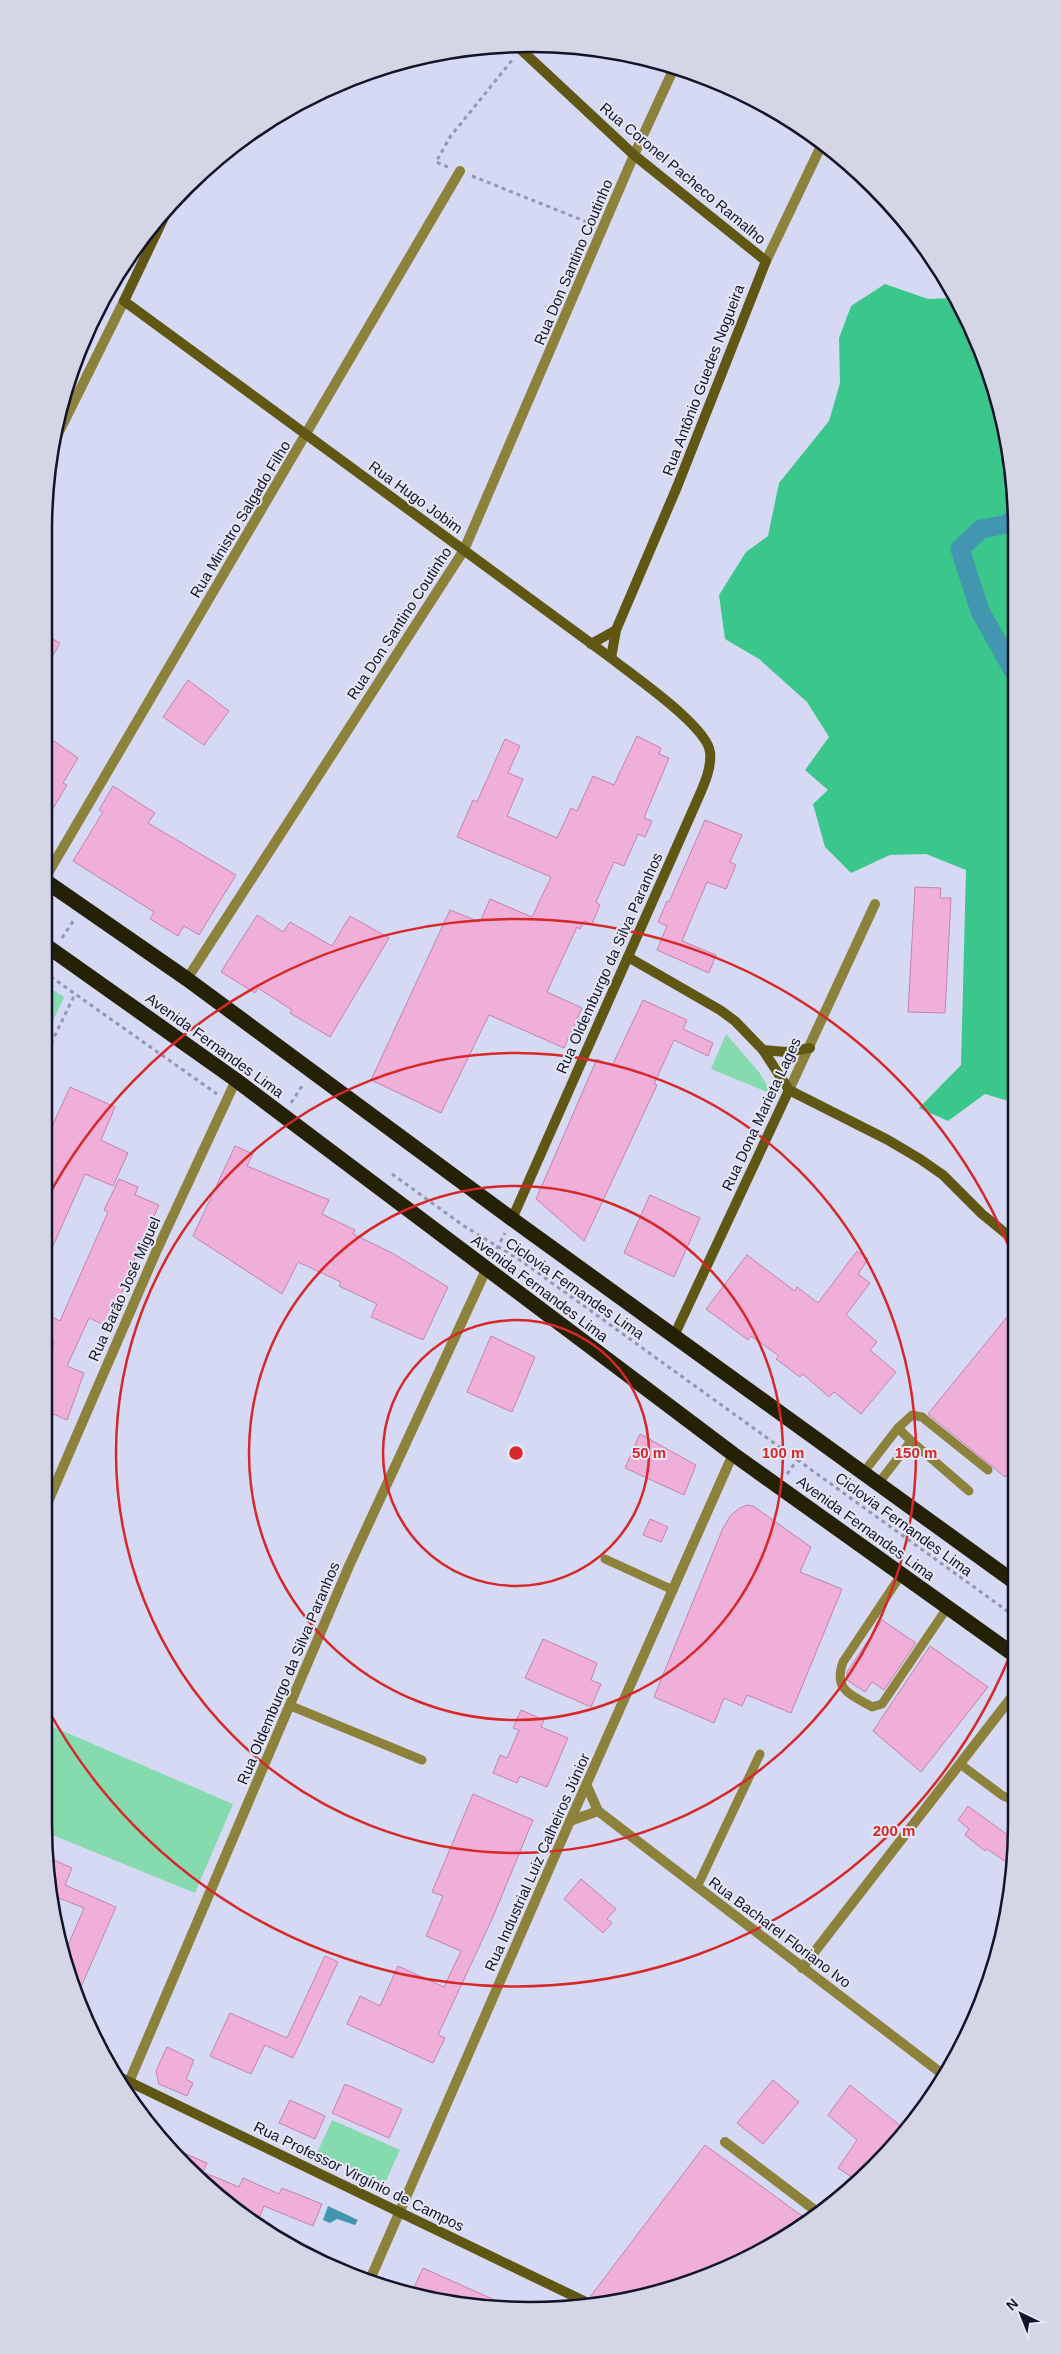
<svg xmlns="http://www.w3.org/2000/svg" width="1061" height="2354" font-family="Arial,sans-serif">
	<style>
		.green { fill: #85daae }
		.forest { fill: #3bc78b }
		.water { fill: #4296af }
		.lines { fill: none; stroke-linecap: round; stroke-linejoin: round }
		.canal { stroke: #4296af; stroke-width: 19 }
		.building { fill: #efafd8; stroke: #c284ad }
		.path { stroke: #9495af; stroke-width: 3; stroke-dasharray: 4 4; stroke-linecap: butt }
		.lane { stroke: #8d823b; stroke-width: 9 }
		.street { stroke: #8d823b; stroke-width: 10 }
		.secondary { stroke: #615714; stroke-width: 10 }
		.highway { stroke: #252107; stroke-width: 15 }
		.ring { fill: none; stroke: #d62828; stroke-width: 2.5 }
		.labels { text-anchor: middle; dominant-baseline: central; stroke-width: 4; stroke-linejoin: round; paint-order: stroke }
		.street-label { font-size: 15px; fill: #13132a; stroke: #e6e7f5 }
		.rim { fill: none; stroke: #13132a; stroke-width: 2.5 }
		.centre { fill: #d62828; stroke: #e6e7f5; stroke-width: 2.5 }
		.ring-label { font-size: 15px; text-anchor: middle; font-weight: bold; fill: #d62828; stroke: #e6e7f5; stroke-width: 4; stroke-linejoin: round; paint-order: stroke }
	</style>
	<rect width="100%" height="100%" fill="#d6d9f4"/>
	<!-- green -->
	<g class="green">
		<path d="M44,984L64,997L44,1040Z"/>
		<path d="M726,1034L759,1072L772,1094L711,1069Z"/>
		<path d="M44,1723L233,1804L195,1893L45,1832Z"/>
		<path d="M332,2120L400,2150L385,2183L317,2153Z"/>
	</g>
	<!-- forest -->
	<path class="forest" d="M885,284L928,299L953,298L980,344L1013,467L1015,1103L985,1094L948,1121L919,1108L961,1065L966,870L926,854L890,855L851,873L825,847L813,804L828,790L805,770L829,737L807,702L759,659L725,639L719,595L746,552L768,536L779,483L829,421L840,383L839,338L851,306Z"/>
	<!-- water -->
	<path class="water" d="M328,2206L358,2220L355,2225L337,2219L330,2223L323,2220Z"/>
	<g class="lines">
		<!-- canal -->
		<path class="canal" d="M1013,519L1008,524L981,529L960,549L980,611L1014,672"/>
	</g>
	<!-- building -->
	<g class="building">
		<path d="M44,634L60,643L44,671Z"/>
		<path d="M188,680L229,711L204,745L163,717Z"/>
		<path d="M44,734L78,758L63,783L67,785L44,824Z"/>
		<path d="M637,736L661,748L659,754L669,758L644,818L652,821L645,837L638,834L624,866L614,862L596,902L600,905L592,924L584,921L580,929L577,927L547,992L582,1008L564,1048L489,1015L441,1113L371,1080L450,910L480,922L490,899L532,917L551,877L457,837L473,800L477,802L505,739L520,746L508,773L523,779L507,816L557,838L571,808L577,811L593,776L614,785Z"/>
		<path d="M113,786L155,813L148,823L236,875L199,935L184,926L178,936L150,919L154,912L73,861L103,812L99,810Z"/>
		<path d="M705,820L742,835L730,862L736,865L726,889L707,882L682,941L716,955L709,973L657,950L667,926L658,922L667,901L669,902Z"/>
		<path d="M915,887L941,888L940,898H951L945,1013L908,1012Z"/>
		<path d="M257,915L283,932L290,922L332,946L350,916L389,938L330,1037L290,1013L292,1010L258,988L255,993L221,972Z"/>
		<path d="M643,1000L687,1020L683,1029L713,1043L708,1056L674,1040L654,1084L657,1085L584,1241L536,1199L597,1059L612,1066Z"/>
		<path d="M70,1087L115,1107L101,1140L128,1153L113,1186L85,1174L44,1266V1144Z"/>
		<path d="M235,1146L253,1154L247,1166L329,1200L322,1214L355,1230L353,1234L392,1253L448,1287L423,1340L371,1317L377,1304L339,1286L341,1282L298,1262L282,1294L193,1236Z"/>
		<path d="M119,1179L138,1187L135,1195L159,1205L132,1265L121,1295L124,1296L109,1327L89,1318L67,1366L84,1373L67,1420L44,1410V1368L54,1343L44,1339V1313L60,1321L108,1212L104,1210Z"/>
		<path d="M650,1195L700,1218L674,1277L624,1253Z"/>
		<path d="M857,1251L868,1259L858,1274L870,1283L846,1315L877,1342L870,1350L896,1372L861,1414L834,1392L829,1397L803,1374L800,1377L776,1359L779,1356L751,1336L748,1340L706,1309L747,1255L795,1291L797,1287L818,1303Z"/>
		<path d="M1016,1306V1464L1005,1477L928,1414Z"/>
		<path d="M491,1336L535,1357L512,1412L467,1392Z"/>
		<path d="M640,1434L696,1465L684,1495L625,1468Z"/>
		<path d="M747,1505L753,1506L811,1547L800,1572L842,1589L791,1713L747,1695L742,1706L724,1698L714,1723L654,1697L723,1528L731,1515L740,1508Z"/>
		<path d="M650,1519L668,1527L661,1542L643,1535Z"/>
		<path d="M882,1620L916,1643L884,1690L872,1682L865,1692L847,1680V1672Z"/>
		<path d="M543,1639L597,1663L591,1680L601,1684L591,1707L525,1678Z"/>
		<path d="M930,1646L988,1687L921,1772L873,1731Z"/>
		<path d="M521,1710L544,1720L541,1727L568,1738L547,1787L520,1776L517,1783L493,1773L500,1755L507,1758L519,1730L513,1728Z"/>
		<path d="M473,1794L533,1820L493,1917L438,2035L445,2038L433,2063L347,2024L360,1996L380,2006L398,1966L444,1987L461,1951L426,1936L443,1896L432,1892Z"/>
		<path d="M968,1806L1016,1841L1013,1867L987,1849L985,1851L965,1835L969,1829L958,1820Z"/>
		<path d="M47,1857L72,1868L65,1885L116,1907L77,1996L70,1980L63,1957L84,1908L59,1898L53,1913Z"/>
		<path d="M581,1879L616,1909L607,1919L612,1923L603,1933L564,1899Z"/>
		<path d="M325,1956L338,1962L293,2058L265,2045L251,2074L210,2056L230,2013L287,2038Z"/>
		<path d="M167,2047L194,2060L186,2079L193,2083L187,2096L159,2084L156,2071Z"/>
		<path d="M773,2080L799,2102L763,2144L737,2123Z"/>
		<path d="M345,2084L402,2109L389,2138L332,2113Z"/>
		<path d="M850,2085L907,2131L896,2145L858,2181L838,2168L857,2140L828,2115Z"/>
		<path d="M290,2100L325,2116L315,2139L279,2123Z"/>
		<path d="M705,2145L809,2221L774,2245L687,2284L625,2301L597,2304L590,2297Z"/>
		<path d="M168,2146L207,2163L203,2172L239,2187L243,2178L279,2194L282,2188L322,2204L313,2226L264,2206L257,2223L210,2190Z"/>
		<path d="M423,2268L506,2305L505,2308L436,2301L411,2294Z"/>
	</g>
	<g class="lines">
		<!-- path -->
		<g class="path">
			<path d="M448,167L436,162L450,137L513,59"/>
			<path d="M472,176L592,224"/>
			<path d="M62,938L74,920"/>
			<path d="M44,972L217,1094"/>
			<path d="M44,1058L75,994"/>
			<path d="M291,1103L304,1083"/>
			<path d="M392,1174L464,1226L523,1262L1017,1618"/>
			<path d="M493,1256L505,1233"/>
			<path d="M787,1474L806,1448"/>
		</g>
		<!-- lane -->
		<g class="lane">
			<path d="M898,1428L912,1415L922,1417L988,1470"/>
			<path d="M863,1473L898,1428L911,1441"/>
			<path d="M878,1484L911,1441L969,1491"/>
			<path d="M605,1559L673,1590"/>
			<path d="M901,1575L843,1662C833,1690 850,1694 872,1707L882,1704L947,1608"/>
			<path d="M291,1706L422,1760"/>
			<path d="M960,1764L1003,1796L1017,1801"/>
			<path d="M697,1887L760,1754"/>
		</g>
		<!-- street -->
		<g class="street">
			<path d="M766,261L823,142"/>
			<path d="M52,446L124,301"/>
			<path d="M44,880L460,171"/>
			<path d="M187,979L464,550L634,155L674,68"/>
			<path d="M789,1090L875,904"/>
			<path d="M44,1511L156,1252L236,1080"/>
			<path d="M587,1786L598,1811L945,2076"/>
			<path d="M570,1821L598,1811"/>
			<path d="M802,1968L1017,1690"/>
			<path d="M129,2082L349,1566L486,1270"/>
			<path d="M725,2142L820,2214"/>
			<path d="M369,2282L570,1821L733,1454"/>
		</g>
		<!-- secondary -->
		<g class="secondary">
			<path d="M516,45L634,155L766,261L677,487L616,630L611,658"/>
			<path d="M168,209L124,301L611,658C633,676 707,726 710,752C712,769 703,787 696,803L512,1219"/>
			<path d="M591,644L616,630"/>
			<path d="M628,957L720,1010L735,1021L763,1050L789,1090L888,1140L920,1159L943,1175L982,1214L1015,1241"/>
			<path d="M763,1050L786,1052L810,1048"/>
			<path d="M674,1336L789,1090"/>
			<path d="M115,2075L590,2304"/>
		</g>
		<!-- highway -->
		<g class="highway">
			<path d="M44,880L187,979L512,1219L1017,1584"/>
			<path d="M44,944L236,1080L733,1454L1017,1657"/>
		</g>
	</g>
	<!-- distance rings -->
	<g class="ring">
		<circle cx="516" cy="1453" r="133"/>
		<circle cx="516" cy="1453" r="267"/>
		<circle cx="516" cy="1453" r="400"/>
		<path d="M1016 1640A534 534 0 0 1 45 1704M45 1202A534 534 0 0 1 1015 1262"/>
	</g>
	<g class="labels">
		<!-- street labels -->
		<g class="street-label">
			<text transform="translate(683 173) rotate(40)">Rua Coronel Pacheco Ramalho</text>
			<text transform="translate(573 262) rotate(-67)">Rua Don Santino Coutinho</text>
			<text transform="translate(703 380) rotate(-69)">Rua Antônio Guedes Nogueira</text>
			<text transform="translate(416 497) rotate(36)">Rua Hugo Jobim</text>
			<text transform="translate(240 519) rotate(-59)">Rua Ministro Salgado Filho</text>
			<text transform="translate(399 623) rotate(-57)">Rua Don Santino Coutinho</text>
			<text transform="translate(609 963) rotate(-66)">Rua Oldemburgo da Silva Paranhos</text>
			<text transform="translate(215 1045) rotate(36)">Avenida Fernandes Lima</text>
			<text transform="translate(761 1114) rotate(-65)">Rua Dona Marieta Lages</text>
			<text transform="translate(540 1288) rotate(37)">Avenida Fernandes Lima</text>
			<text transform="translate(575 1288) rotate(35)">Ciclovia Fernandes Lima</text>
			<text transform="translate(124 1289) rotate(-66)">Rua Barão José Miguel</text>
			<text transform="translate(904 1524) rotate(36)">Ciclovia Fernandes Lima</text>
			<text transform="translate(866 1528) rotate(36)">Avenida Fernandes Lima</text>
			<text transform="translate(288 1673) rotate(-67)">Rua Oldemburgo da Silva Paranhos</text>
			<text transform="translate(537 1862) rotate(-66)">Rua Industrial Luiz Calheiros Júnior</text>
			<text transform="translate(780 1932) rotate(37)">Rua Bacharel Floriano Ivo</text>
			<text transform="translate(359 2176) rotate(26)">Rua Professor Virgínio de Campos</text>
		</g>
	</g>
	<!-- crop -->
	<path d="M0 0H1061V2354H0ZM530 52H530A478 478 0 0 1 1008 530V1824A478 478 0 0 1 530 2302H530A478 478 0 0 1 52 1824V530A478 478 0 0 1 530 52Z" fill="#d5d6e5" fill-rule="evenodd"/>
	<path class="rim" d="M530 52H530A478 478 0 0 1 1008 530V1824A478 478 0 0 1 530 2302H530A478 478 0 0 1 52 1824V530A478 478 0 0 1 530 52Z"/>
	<circle cx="516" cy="1453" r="8" class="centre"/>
	<g class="ring-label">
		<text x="649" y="1458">50 m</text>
		<text x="783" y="1458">100 m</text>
		<text x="916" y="1458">150 m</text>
		<text x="894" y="1836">200 m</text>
	</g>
	<!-- north arrow -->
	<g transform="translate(1021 2314) rotate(317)" stroke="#e6e7f5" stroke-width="4" paint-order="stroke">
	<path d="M0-4L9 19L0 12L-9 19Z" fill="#13132a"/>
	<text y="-8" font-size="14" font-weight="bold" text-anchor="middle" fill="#13132a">N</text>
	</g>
</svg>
